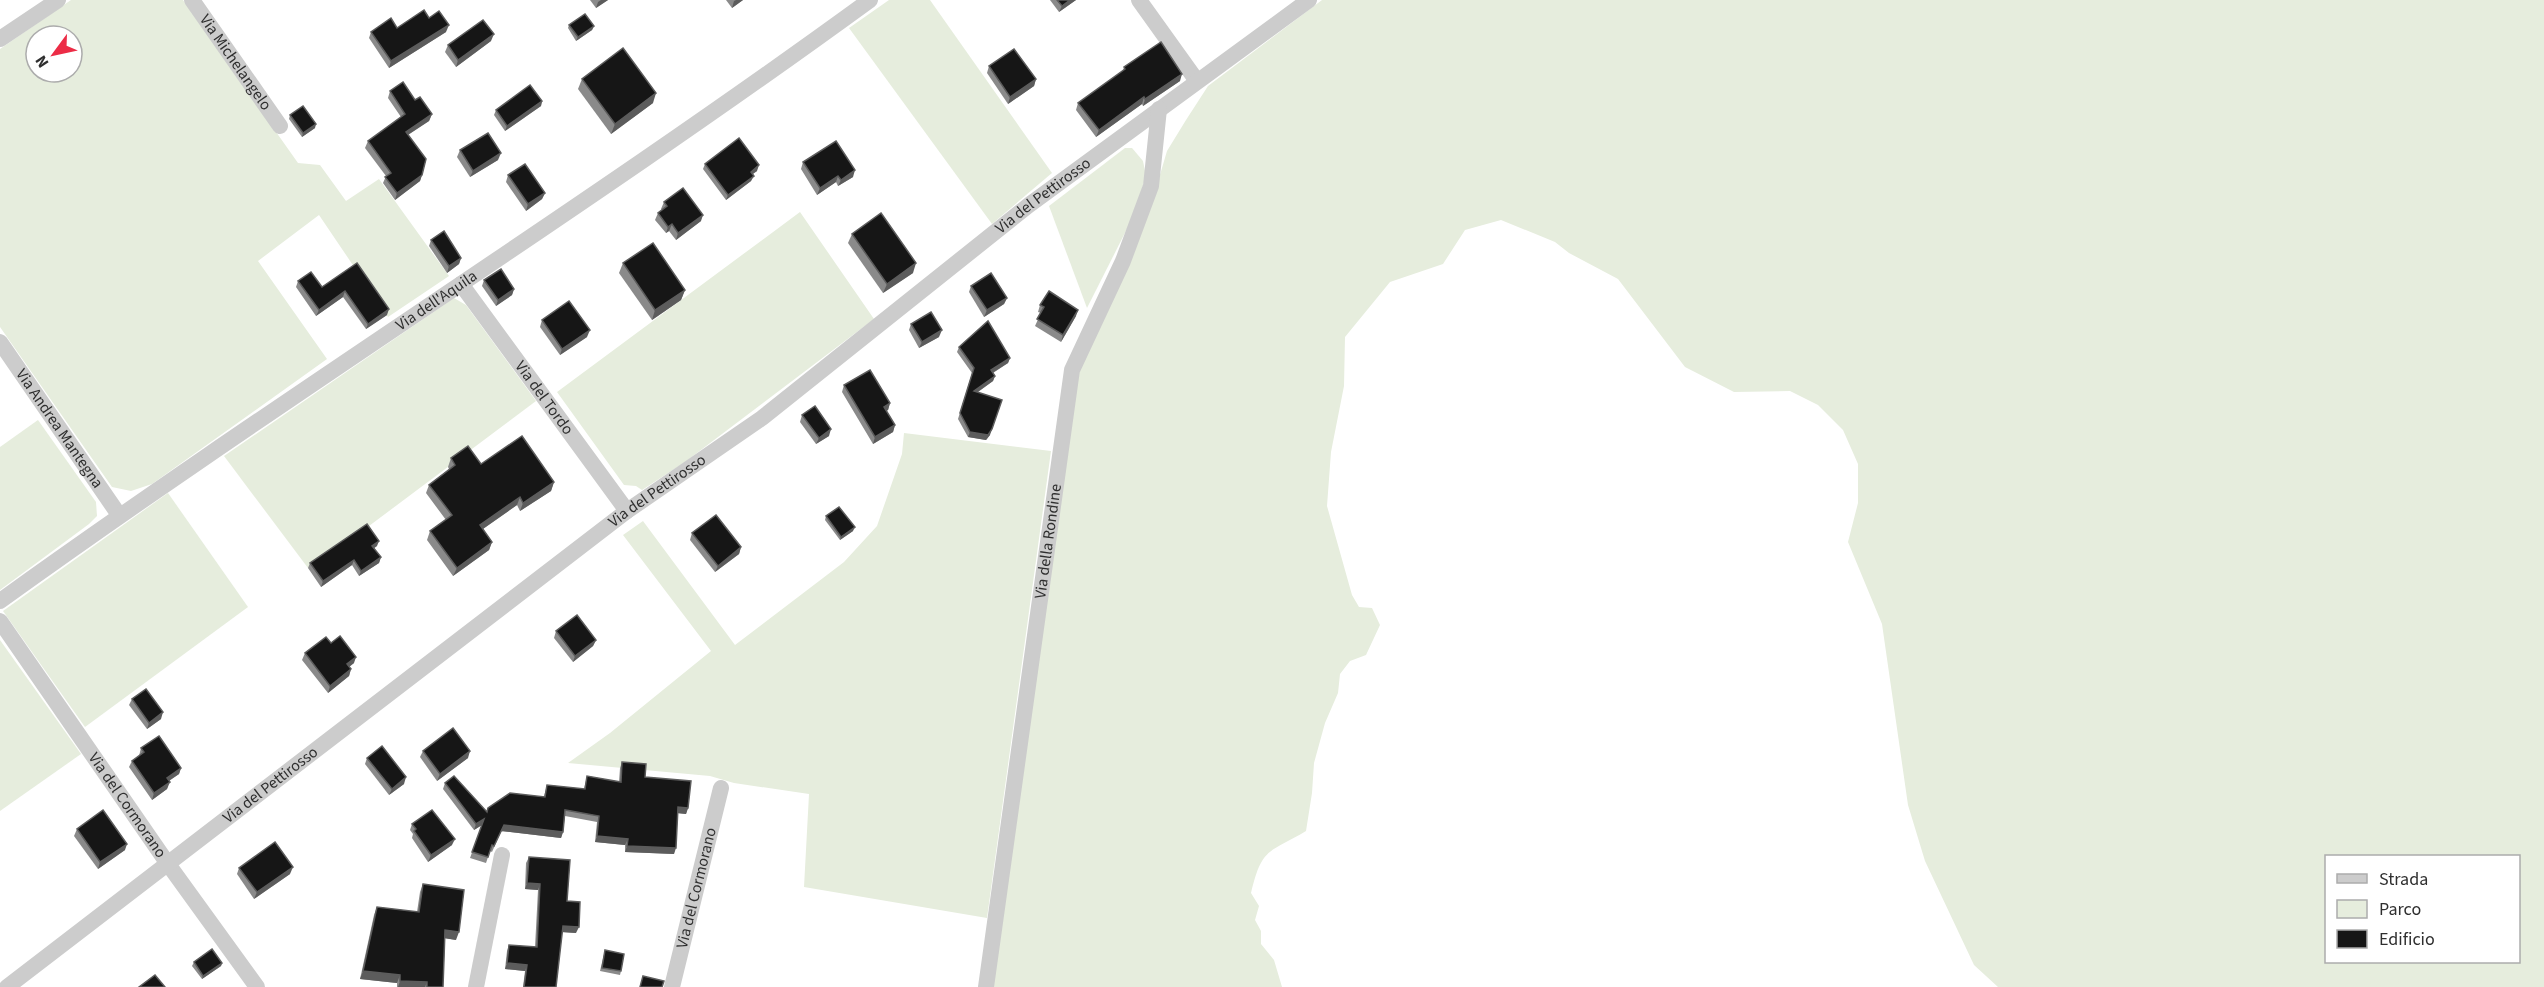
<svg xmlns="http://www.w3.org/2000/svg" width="2544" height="987" font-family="'Source Sans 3',sans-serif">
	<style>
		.green { fill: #e6eddd; fill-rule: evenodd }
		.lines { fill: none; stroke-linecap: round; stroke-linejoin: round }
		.minor { stroke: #ccc; stroke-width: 16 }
		.wall { fill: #8a8a8a }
		.shaded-wall { fill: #5c5c5c }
		.building { fill: #161616; stroke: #5c5c5c; stroke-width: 1.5 }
		.labels { text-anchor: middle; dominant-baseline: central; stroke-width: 6; stroke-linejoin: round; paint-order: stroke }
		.street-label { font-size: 16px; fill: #2f2f2f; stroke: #fff }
	</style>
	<rect width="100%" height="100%" fill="#fff"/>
	<!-- green -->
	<g class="green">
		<path d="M71,0H183L298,163L320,165L346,201L379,179L449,276L388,317L319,215L258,261L327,359L152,484L131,491L112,487L0,327V49ZM36,36H72V72H36Z"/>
		<path d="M889,0H930L1052,173L992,224L849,28Z"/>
		<path d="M1322,0H2544V987H1998L1974,965L1925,861L1908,805L1882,624L1848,542L1858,503V464L1843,430L1818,405L1790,391L1734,392L1685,367L1618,279L1569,253L1555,242L1501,220L1465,230L1443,264L1390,282L1345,337L1344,386L1331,452L1327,506L1352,595L1359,607L1372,608L1380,625L1366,655L1350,661L1340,674L1338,693L1325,723L1314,763L1312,793L1306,831C1269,853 1262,847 1251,893L1259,906L1255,920L1261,931V944L1274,960L1282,987H991L1078,374L1157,185L1167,151L1186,120L1208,86ZM2326,856H2518V962H2326Z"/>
		<path d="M1125,148H1132L1143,161L1146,176L1133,217L1087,308L1049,206Z"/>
		<path d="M800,212L874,319L685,462L642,490L636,486L624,485L557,392Z"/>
		<path d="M454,298L466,305L536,401L365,529L308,568L224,456Z"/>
		<path d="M38,420L96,502L97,516L89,524L0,590V447Z"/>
		<path d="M904,433L1051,451L987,918L804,887L809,794L734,783L710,776L568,763L610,733L711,651L623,535L643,521L735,645L844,562L877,526L902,454Z"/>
		<path d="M168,493L248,607L85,727L3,611Z"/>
		<path d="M0,640L81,754L0,811Z"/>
	</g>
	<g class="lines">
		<!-- minor -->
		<g class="minor">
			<path id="s1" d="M192,0L280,126"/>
			<path d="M1139,0L1197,81"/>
			<path d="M0,39L58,0"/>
			<path id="s2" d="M461,284L627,511"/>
			<path id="s3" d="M0,342L119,515"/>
			<path id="s4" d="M0,601C286,395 585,208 870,0"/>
			<path id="s5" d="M0,621L168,864L257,987"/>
			<path id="s6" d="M7,987L627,511L762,418L1029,205L1309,0"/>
			<path d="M476,987L502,855"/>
			<path id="s7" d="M672,987L721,788"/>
			<path id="s8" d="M986,987L1072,370L1123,261L1151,186L1159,109"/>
		</g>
	</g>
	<!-- wall -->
	<g class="wall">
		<path d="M590,0H608L596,8Z"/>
		<path d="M726,0H743L732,8Z"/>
		<path d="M1050,0H1076L1059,12Z"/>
		<path d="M429,18L446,32L389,68L369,38L371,32L397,28Z"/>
		<path d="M569,25L594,26L592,30L576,41L568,28Z"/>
		<path d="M491,41L456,67L445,52L448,45Z"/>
		<path d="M989,66L1036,79L1034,86L1008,104L987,73Z"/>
		<path d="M1124,67L1180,81L1143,106L1142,104L1096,137L1076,110L1078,103L1123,71Z"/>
		<path d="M582,79L653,103L611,134L578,89Z"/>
		<path d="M390,91L415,100L432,114L429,121L408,135L422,175L420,181L395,200L383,183L386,176L365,148L368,141L401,117L388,98Z"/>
		<path d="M542,101L541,106L505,131L494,115L496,110Z"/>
		<path d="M290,115L315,128L302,137L289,119Z"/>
		<path d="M460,150L498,160L470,177L457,157Z"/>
		<path d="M803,162L853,177L838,186L836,182L817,195L801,169Z"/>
		<path d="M705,164L757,171L753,174L751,181L726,200L703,169Z"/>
		<path d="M508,175L545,193L542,199L526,211L506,182Z"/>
		<path d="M664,202L701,221L676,240L669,231L666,233L655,220L658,213L662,210L661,209Z"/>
		<path d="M852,234L913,273L883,293L848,243Z"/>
		<path d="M431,240L461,258L459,264L447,273L429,246Z"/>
		<path d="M357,263L387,315L366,329L343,297L316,316L296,287L298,281L322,287Z"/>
		<path d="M623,263L685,290L681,300L652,320L619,273Z"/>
		<path d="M484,280L514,289L512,295L496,306L482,286Z"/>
		<path d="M971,286L1007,298L1004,304L984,317L969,292Z"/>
		<path d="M1040,305L1076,316L1061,342L1035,326L1041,313L1038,312Z"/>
		<path d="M542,320L587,337L560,355L540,327Z"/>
		<path d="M911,324L939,337L919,348L909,330Z"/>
		<path d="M959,347L1010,358L1008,363L993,373L995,376L993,381L978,392L990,435L986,440L968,437L958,419L972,373L957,352Z"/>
		<path d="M844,385L890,403L888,410L886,411L895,425L893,432L873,444L842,392Z"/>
		<path d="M802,415L829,436L816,444L800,422Z"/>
		<path d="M451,458L481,464L554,482L551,491L520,511L517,505L483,529L492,542L489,550L453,576L427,540L430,531L446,520L426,493L429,485L449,469L448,467Z"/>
		<path d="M826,516L853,531L840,540L825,520Z"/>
		<path d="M692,533L741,547L739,554L715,572L690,540Z"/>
		<path d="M377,546L374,548L381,557L379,563L359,576L352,565L321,587L308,568L310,563Z"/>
		<path d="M556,631L596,640L593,646L573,662L554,638Z"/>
		<path d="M331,643L354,663L349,667L351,669L349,676L328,693L302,660L305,653Z"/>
		<path d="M132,699L161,719L147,729L129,705Z"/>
		<path d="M141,748L181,768L179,774L169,781L167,789L152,800L129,767L132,761L139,756Z"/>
		<path d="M423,751L468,758L437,781L420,757Z"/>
		<path d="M367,758L404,784L389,795L365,764Z"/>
		<path d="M622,762L688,808L686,814L678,813L674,854L625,852V845L595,842L597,822L565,816L563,832L561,838L501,831L492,852L490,851L486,863L470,858L482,825L474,830L443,789L445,783L487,812L544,796L547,785L584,789L587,776L619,782L620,768Z"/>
		<path d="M412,824L452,845L428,862L412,838L413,834L410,830Z"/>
		<path d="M77,829L125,850L98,869L74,836Z"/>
		<path d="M529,857L567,901L576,933L562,932L556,987H523L525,971L505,969L507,951L509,945L535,947L538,890L525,889L526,863Z"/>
		<path d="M239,868L290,874L254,899L237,874Z"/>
		<path d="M423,884L456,940L445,938L443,987H397V983L360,979L374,915L377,907L417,912L420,892Z"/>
		<path d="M605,950L621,971L620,975L600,971Z"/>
		<path d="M194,962L222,963L221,966L202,979L192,966Z"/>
	</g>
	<!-- shaded-wall -->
	<g class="shaded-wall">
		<path d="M601,0H608L596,8L598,2Z"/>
		<path d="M736,0H743L732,8L734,1Z"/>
		<path d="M1070,0H1076L1059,12L1062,6Z"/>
		<path d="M449,25L446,32L389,68L391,61Z"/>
		<path d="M594,26L592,30L576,41L578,37Z"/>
		<path d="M494,34L491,41L456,67L458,60Z"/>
		<path d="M1182,74L1180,81L1143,106L1145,99Z"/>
		<path d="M1036,79L1034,86L1008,104L1010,97Z"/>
		<path d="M656,93L653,103L611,134L615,124Z"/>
		<path d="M1144,97L1142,104L1096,137L1099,130Z"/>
		<path d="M542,101L541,106L505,131L507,126Z"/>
		<path d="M432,114L429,121L403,138L406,132Z"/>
		<path d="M316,124L315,128L302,137L303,133Z"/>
		<path d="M501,153L498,160L470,177L473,171Z"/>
		<path d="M759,165L757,171L748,177L751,172Z"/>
		<path d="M855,170L853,177L838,186L841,180Z"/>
		<path d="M422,175L420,181L395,200L397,193Z"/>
		<path d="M754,176L751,181L726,200L728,195Z"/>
		<path d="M838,176L836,182L817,195L820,188Z"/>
		<path d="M545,193L542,199L526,211L528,204Z"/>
		<path d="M703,215L701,221L676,240L678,233Z"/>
		<path d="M672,224L669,231L666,233L668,227Z"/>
		<path d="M461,258L459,264L447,273L449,266Z"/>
		<path d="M916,263L913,273L883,293L887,284Z"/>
		<path d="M514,289L512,295L496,306L498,300Z"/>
		<path d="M685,290L681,300L652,320L655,310Z"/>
		<path d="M345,291L343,297L316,316L319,310Z"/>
		<path d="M1007,298L1004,304L984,317L987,310Z"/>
		<path d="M389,309L387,315L366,329L368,324Z"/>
		<path d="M1078,310L1076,316L1061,342L1063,335Z"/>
		<path d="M590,330L587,337L560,355L562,349Z"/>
		<path d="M942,330L939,337L919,348L922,342Z"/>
		<path d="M1010,358L1008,363L989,375L991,370Z"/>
		<path d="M995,376L993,381L972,396L974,391Z"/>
		<path d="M890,403L888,410L882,413L884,407Z"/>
		<path d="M895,425L893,432L873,444L875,437Z"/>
		<path d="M831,429L829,436L816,444L819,438Z"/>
		<path d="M992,429L990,435L986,440L968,437L970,432Z"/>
		<path d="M554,482L551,491L520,511L523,503Z"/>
		<path d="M520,497L517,505L477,533L480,525Z"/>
		<path d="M855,527L853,531L840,540L841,537Z"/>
		<path d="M379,541L377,546L370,551L372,546Z"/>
		<path d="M492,542L489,550L453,576L457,568Z"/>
		<path d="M741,547L739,554L715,572L718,566Z"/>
		<path d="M381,557L379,563L359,576L361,571Z"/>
		<path d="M354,560L352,565L321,587L323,581Z"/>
		<path d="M596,640L593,646L573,662L575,656Z"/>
		<path d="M356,657L354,663L345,670L347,664Z"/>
		<path d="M351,669L349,676L328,693L330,686Z"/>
		<path d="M163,712L161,719L147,729L149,723Z"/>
		<path d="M470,751L468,758L437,781L440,774Z"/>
		<path d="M181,768L179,774L164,784L167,778Z"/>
		<path d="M406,777L404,784L389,795L392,789Z"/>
		<path d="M170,782L167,789L152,800L154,793Z"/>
		<path d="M678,807L688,808L686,814L676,813Z"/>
		<path d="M484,819L482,825L474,830L476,824Z"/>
		<path d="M504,825L563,832L561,838L501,831L492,852Z"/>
		<path d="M597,836L628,839L625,845L595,842Z"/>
		<path d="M455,839L452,845L428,862L431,855Z"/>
		<path d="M127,844L125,850L98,869L100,862Z"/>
		<path d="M627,846L676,848L674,854L625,852Z"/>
		<path d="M293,867L290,874L254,899L257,892Z"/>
		<path d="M527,883L540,884L538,890L525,889Z"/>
		<path d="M563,926L579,927L576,933L561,932Z"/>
		<path d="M445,930L459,932L456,940L443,938Z"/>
		<path d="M222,963L221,966L202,979L203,976Z"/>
		<path d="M507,963L527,965L525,971L505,969Z"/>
		<path d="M363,971L400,975L397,983L360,979Z"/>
		<path d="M400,981L427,982L425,987H398Z"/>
	</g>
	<!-- building -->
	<g class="building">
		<path d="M1057,0H1070L1062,6Z"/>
		<path d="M424,10L429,18L439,11L449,25L391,61L371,32L391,18L397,28Z"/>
		<path d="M585,14L594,26L578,37L569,25Z"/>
		<path d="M483,20L494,34L458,60L448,45Z"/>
		<path d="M1161,42L1182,74L1145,99L1144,97L1099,130L1078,103L1125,69L1124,67Z"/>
		<path d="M623,48L656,93L615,124L582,79Z"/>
		<path d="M1014,49L1036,79L1010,97L989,66Z"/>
		<path d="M403,82L415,100L420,97L432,114L406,132L426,159L422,175L397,193L385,177L391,173L368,141L405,114L390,91Z"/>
		<path d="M530,85L542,101L507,126L496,110Z"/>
		<path d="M303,106L316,124L303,133L290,115Z"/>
		<path d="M488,133L501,153L473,171L460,150Z"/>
		<path d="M739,138L759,165L751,172L754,176L728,195L705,164Z"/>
		<path d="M836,141L855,170L841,180L838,176L820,188L803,162Z"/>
		<path d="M525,164L545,193L528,204L508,175Z"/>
		<path d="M683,188L703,215L678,233L672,224L668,227L658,213L667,206L664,202Z"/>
		<path d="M881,213L916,263L887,284L852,234Z"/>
		<path d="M444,231L461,258L449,266L431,240Z"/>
		<path d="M653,243L685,290L655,310L623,263Z"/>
		<path d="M357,263L389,309L368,324L345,291L319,310L298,281L311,272L322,287Z"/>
		<path d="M501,269L514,289L498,300L484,280Z"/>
		<path d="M991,273L1007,298L987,310L971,286Z"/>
		<path d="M1049,291L1078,310L1063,335L1037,319L1044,307L1040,305Z"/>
		<path d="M569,301L590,330L562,349L542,320Z"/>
		<path d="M931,312L942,330L922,342L911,324Z"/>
		<path d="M988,321L1010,358L991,370L995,376L974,391L1002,400L992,429L988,435L970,432L960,413L974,368L959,347Z"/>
		<path d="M870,370L890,403L884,407L895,425L875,437L844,385Z"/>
		<path d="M815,406L831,429L819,438L802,415Z"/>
		<path d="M522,436L554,482L523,503L520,497L480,525L492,542L457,568L430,531L452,515L429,485L455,465L451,458L468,446L481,464Z"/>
		<path d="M839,507L855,527L841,537L826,516Z"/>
		<path d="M716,515L741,547L718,566L692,533Z"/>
		<path d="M367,524L379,541L372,546L381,557L361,571L354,560L323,581L310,563Z"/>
		<path d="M577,615L596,640L575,656L556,631Z"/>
		<path d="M340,636L356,657L347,664L351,669L330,686L305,653L326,637L331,643Z"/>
		<path d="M146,689L163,712L149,723L132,699Z"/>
		<path d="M453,728L470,751L440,774L423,751Z"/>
		<path d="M159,736L181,768L167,778L170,782L154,793L132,761L144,752L141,748Z"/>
		<path d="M382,746L406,777L392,789L367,758Z"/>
		<path d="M622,762L646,764L645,777L691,781L688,808L678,807L676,848L627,846L628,839L597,836L599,816L565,810L563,832L504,825L494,846L492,845L488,857L472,852L484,819L476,824L445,783L454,776L487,812L488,808L510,793L545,797L547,785L585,789L587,776L621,782Z"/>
		<path d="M103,810L127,844L100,862L77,829Z"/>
		<path d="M432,810L455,839L431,855L414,831L416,829L412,824Z"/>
		<path d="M275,842L293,867L257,892L239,868Z"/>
		<path d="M529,857L570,860L567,901L580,902L579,927L563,926L556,987H524L527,965L507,963L509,945L537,947L540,884L527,883Z"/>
		<path d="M423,884L464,890L459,932L445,930L443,987H427V982L400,981V975L363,971L377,907L419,912Z"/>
		<path d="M212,949L222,963L203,976L194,962Z"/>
		<path d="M605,950L624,954L621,971L602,968Z"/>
		<path d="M155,975L165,987H139Z"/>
		<path d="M643,976L664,981L662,987H640Z"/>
	</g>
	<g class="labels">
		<!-- street labels -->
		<g class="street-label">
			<text stroke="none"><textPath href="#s1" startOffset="76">Via Michelangelo</textPath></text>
			<text stroke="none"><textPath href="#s6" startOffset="1304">Via del Pettirosso</textPath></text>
			<text stroke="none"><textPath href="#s4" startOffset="530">Via dell'Aquila</textPath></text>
			<text stroke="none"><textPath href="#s2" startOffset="141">Via del Tordo</textPath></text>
			<text stroke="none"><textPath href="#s3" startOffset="105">Via Andrea Mantegna</textPath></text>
			<text stroke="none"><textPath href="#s6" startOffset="818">Via del Pettirosso</textPath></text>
			<text stroke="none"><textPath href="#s8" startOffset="450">Via della Rondine</textPath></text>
			<text stroke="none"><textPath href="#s6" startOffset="332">Via del Pettirosso</textPath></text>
			<text stroke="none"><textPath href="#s5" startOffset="224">Via del Cormorano</textPath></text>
			<text stroke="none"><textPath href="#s7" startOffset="102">Via del Cormorano</textPath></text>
		</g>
	</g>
	<!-- legend -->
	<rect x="2325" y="855" width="195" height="108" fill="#ffffff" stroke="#acacac" stroke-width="1.5"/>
	<rect x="2337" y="874" width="30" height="9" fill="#cccccc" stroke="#acacac" stroke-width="1.5"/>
	<text x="2379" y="885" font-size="18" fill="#2f2f2f">Strada</text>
	<rect x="2337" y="900" width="30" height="18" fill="#e6eddd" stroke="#acacac" stroke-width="1.5"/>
	<text x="2379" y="915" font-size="18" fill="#2f2f2f">Parco</text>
	<rect x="2337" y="930" width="30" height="18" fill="#161616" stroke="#acacac" stroke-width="1.5"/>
	<text x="2379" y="945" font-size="18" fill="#2f2f2f">Edificio</text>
	<!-- north arrow -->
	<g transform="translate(54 54) rotate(237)"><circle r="28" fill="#ffffff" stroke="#acacac" stroke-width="1.5"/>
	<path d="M0-4.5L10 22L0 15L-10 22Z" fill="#ec2c46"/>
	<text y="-9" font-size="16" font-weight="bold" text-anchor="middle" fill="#2f2f2f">N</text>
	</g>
</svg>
